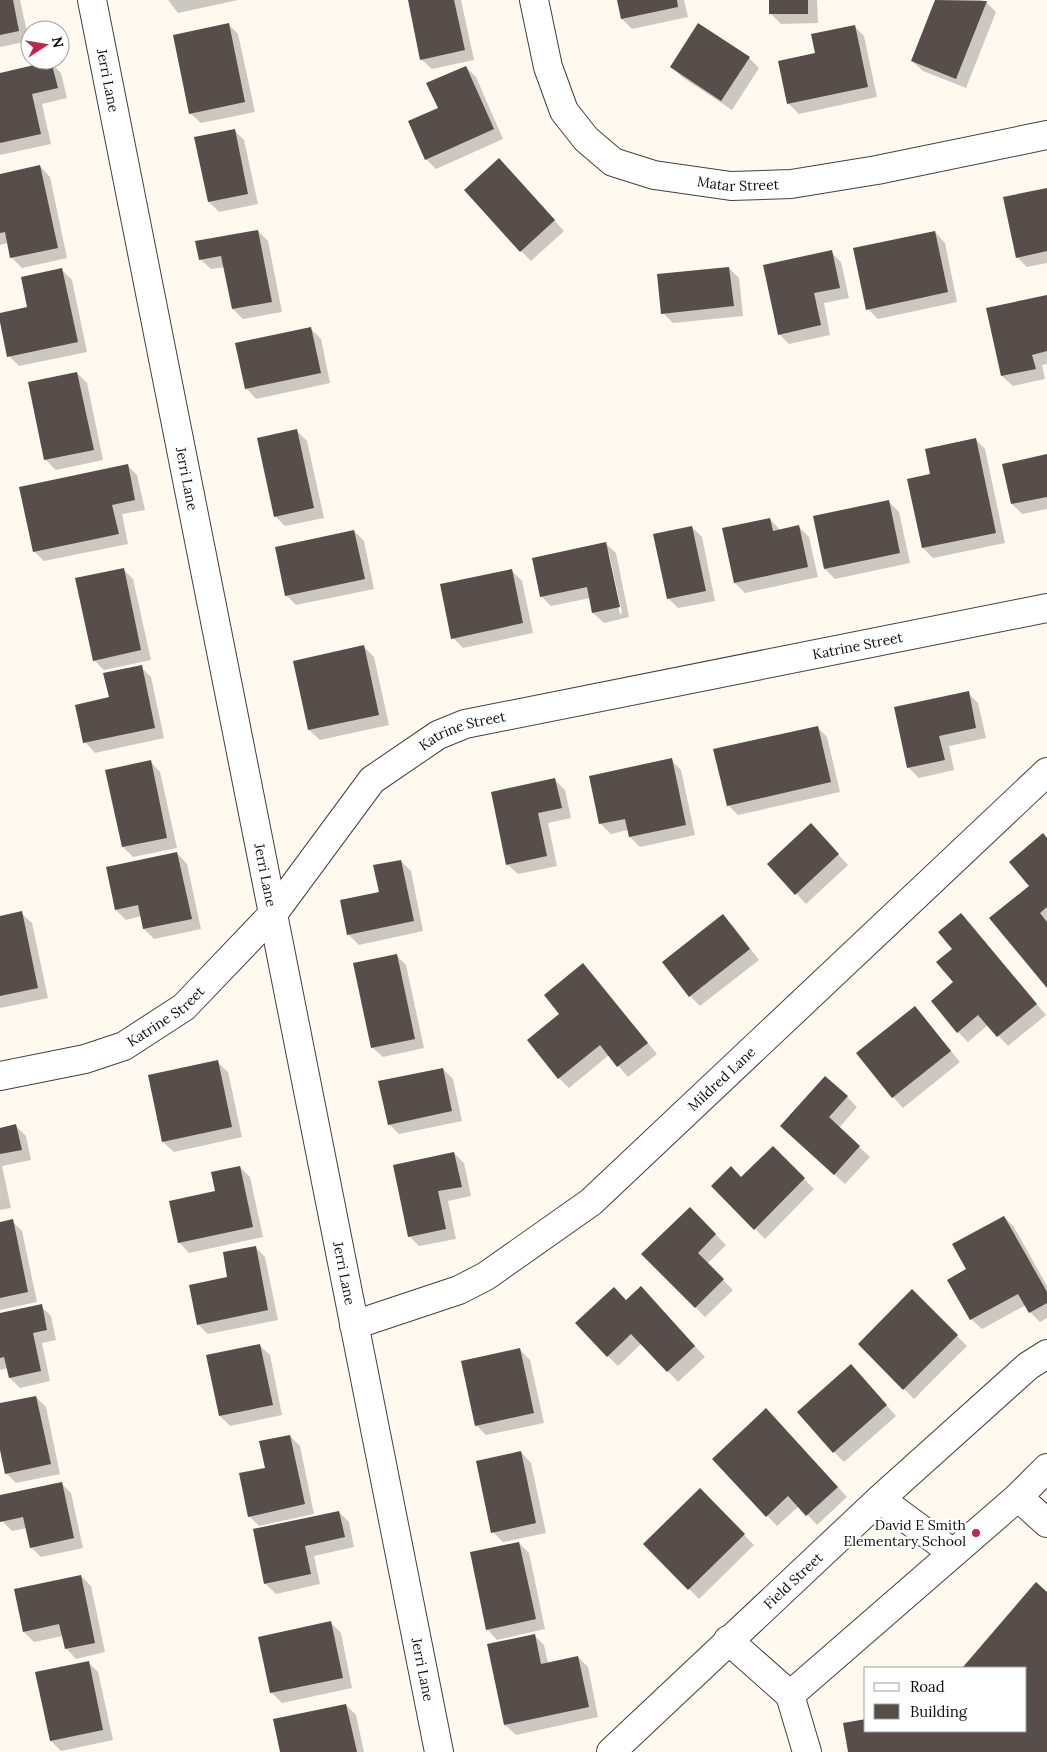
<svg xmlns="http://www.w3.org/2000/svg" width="1047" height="1752" font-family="Lora,serif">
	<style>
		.shadow { fill: #0003; fill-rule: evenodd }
		.building { fill: #574d4b }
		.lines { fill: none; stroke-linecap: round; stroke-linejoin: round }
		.minor-casing { stroke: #414141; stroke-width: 30 }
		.minor { stroke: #fff; stroke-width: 28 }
		.poi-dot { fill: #c0254c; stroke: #fff; stroke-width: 2 }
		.labels { text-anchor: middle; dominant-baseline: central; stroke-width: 5; stroke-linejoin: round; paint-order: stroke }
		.street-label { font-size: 14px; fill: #0e0e0e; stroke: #fff }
		.poi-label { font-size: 14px; fill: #0e0e0e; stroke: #fff; text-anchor: end }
	</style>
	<rect width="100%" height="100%" fill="#fff9f0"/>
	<!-- shadow -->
	<g class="shadow">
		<path d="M0,0H20L29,41L0,47Z"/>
		<path d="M168,0H238L178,13Z"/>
		<path d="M409,0H461L474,60L432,69L421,59Z"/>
		<path d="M618,0H684L688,17L632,29L622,19Z"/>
		<path d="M770,0H817L818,23L781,24L770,13Z"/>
		<path d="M936,0H981L986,2L996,12L966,88L923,71L912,61Z"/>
		<path d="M228,24L238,34L255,112L201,123L190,113Z"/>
		<path d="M854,26L864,36L877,97L799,114L789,104L780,62L817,54Z"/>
		<path d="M749,58L759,68L732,110L682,77L672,67Z"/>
		<path d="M51,63L61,73L67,98L42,104L51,144L0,155V74Z"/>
		<path d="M466,67L476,77L503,139L436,169L426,159L439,109Z"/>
		<path d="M234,130L244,140L258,204L219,212L209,202Z"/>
		<path d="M40,166L50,177L67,258L22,268L11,257L8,243L0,245V175Z"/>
		<path d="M509,170L564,231L531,261L521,251Z"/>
		<path d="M1047,189V263L1027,267L1017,257Z"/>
		<path d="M258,231L268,241L282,312L243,319L233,309L225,267L211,269L200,259Z"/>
		<path d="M935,232L945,243L957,302L878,319L868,309Z"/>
		<path d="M831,252L841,262L849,298L824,303L830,335L789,344L779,334Z"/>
		<path d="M729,268L739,278L743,316L673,323L663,313Z"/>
		<path d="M62,270L72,280L87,352L19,366L9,356L0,314L29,308Z"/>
		<path d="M1047,296V364L1042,365L1045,379L1013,386L1002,376L988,309Z"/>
		<path d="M311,329L321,339L330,383L256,399L246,388Z"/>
		<path d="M77,373L87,383L103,460L56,470L45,459Z"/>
		<path d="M297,431L307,441L324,518L285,526L275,516Z"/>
		<path d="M975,439L985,449L1005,543L933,558L923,548L908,480L932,475Z"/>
		<path d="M1047,455V509L1022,514L1012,504Z"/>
		<path d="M127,465L137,475L145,510L122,514L128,544L44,561L34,551Z"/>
		<path d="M889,502L899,512L910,563L835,579L825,569Z"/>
		<path d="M770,519L780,530L799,527L809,537L818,577L745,593L735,583Z"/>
		<path d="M692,527L702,537L715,601L678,608L668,598Z"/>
		<path d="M354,531L364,541L374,589L296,605L286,595Z"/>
		<path d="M605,543L616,553L629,617L604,623L593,613L590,598L551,606L541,596ZM607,553H609L622,613L620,614Z"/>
		<path d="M123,569L133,579L151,660L104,670L94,660Z"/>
		<path d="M512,571L522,581L533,633L463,648L453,638Z"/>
		<path d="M364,647L374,657L389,725L320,740L309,730Z"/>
		<path d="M141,667L151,677L164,738L95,753L85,742L110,698Z"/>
		<path d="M968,693L978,703L986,738L949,746L954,770L919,778L909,768L896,708Z"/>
		<path d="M817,727L827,737L840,792L738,815L728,805Z"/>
		<path d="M671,760L681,770L695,835L640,847L630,837L628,830L611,834L600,823Z"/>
		<path d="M150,761L160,772L177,848L133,857L123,847L107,771Z"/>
		<path d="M555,780L565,790L571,818L548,823L557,866L518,874L507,864Z"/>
		<path d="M821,835L848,865L806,904L769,864Z"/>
		<path d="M1047,839V986L1031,886Z"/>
		<path d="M177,853L187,864L201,929L154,939L144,929L141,916L126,920L116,910Z"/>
		<path d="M401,861L411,871L423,931L359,945L348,934L381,893Z"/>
		<path d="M21,913L32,923L48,998L0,1008V917Z"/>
		<path d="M961,914L1046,1015L1008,1046L988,1025L968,1042L958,1032L954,949Z"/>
		<path d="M722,916L733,926L759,960L700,1006L690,996L664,962Z"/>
		<path d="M396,955L406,965L424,1048L383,1057L372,1047Z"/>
		<path d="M583,965L593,975L657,1054L628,1077L609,1055L569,1088L559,1078L561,1014Z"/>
		<path d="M915,1007L960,1062L903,1108L893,1097L858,1053Z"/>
		<path d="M217,1062L228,1072L242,1137L174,1152L163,1142Z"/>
		<path d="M443,1069L453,1079L462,1121L399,1134L389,1124Z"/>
		<path d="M847,1097L857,1107L839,1128L870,1157L845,1184L792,1136Z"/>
		<path d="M16,1126L26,1136L31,1160L2,1166L11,1208L0,1210V1129Z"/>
		<path d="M773,1147L814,1189L765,1239L713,1186L742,1179Z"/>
		<path d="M454,1153L464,1163L471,1196L448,1201L456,1239L419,1246L409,1236Z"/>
		<path d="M240,1167L250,1177L263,1237L189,1253L179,1242L217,1192Z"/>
		<path d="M690,1208L726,1245L707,1264L733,1290L705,1317L643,1254Z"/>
		<path d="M1004,1217L1014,1227L1047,1286V1318L1040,1322L1030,1312L1026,1305L982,1329L971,1319L949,1280L968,1270Z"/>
		<path d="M12,1221L22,1231L37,1302L0,1310V1223Z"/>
		<path d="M255,1247L265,1257L278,1320L208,1334L198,1324L229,1278Z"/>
		<path d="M912,1291L967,1346L914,1399L860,1344Z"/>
		<path d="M651,1298L705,1357L678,1382L642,1343L618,1366L608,1356L626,1301Z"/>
		<path d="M41,1306L51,1316L56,1340L42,1343L50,1381L20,1388L10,1378L8,1368L0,1370V1314Z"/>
		<path d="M259,1345L270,1355L282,1415L230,1426L220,1416Z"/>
		<path d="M520,1350L530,1360L544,1423L486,1435L476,1425Z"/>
		<path d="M851,1365L896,1416L844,1462L834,1452Z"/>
		<path d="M36,1397L46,1407L60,1474L16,1483L6,1473L0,1444V1405Z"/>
		<path d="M776,1420L847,1497L817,1525L799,1506L777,1526L713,1459Z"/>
		<path d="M290,1436L300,1446L314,1514L259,1526L249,1516L266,1469Z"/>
		<path d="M521,1452L531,1463L546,1533L503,1542L493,1532Z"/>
		<path d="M61,1483L71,1493L83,1548L41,1557L31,1547L27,1528L12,1531L2,1521L0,1496Z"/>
		<path d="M700,1490L754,1545L699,1599L645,1544Z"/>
		<path d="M339,1512L349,1522L354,1547L314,1556L320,1584L276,1594L266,1584Z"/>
		<path d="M519,1543L529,1553L545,1629L497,1640L487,1629Z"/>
		<path d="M81,1576L91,1586L105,1652L76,1659L66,1648L63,1636L34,1642L24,1632Z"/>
		<path d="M1047,1593V1752H849L866,1731H1026V1668L965,1667Z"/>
		<path d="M331,1623L341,1633L352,1688L282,1703L272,1693Z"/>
		<path d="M534,1635L544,1645L548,1663L578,1657L588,1667L598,1717L516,1735L505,1725Z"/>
		<path d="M88,1662L98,1672L113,1740L61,1751L51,1741L37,1673Z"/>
		<path d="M346,1705L356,1715L364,1752H281Z"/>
	</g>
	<!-- building -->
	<g class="building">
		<path d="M0,0H13L19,31L0,35Z"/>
		<path d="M408,0H454L465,50L420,60Z"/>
		<path d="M617,0H677L678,7L621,19Z"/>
		<rect x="769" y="0" width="39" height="14"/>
		<path d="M935,0L987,1L956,79L911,61Z"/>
		<path d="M229,23L245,102L189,114L173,35Z"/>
		<path d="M698,23L750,57L721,101L670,67Z"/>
		<path d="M855,25L868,87L787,104L778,61L815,53L811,34Z"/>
		<path d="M51,61L58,88L32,94L41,134L0,143V73Z"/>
		<path d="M466,66L494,129L425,160L408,121L438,108L426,83Z"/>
		<path d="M235,129L248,194L208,202L194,137Z"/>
		<path d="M499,158L555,220L520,252L464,190Z"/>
		<path d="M40,165L58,248L10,258L5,232L0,233V174Z"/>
		<path d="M1047,188V251L1016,258L1003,197Z"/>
		<path d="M258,230L272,302L232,309L221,256L199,260L195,241Z"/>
		<path d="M935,231L948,292L866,310L853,248Z"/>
		<path d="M832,250L840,288L814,293L821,325L778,335L763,265Z"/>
		<path d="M729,267L734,306L661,314L657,274Z"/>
		<path d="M62,268L78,342L7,357L0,322V313L27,307L21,277Z"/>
		<path d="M1047,295V351L1032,355L1036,369L1001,376L986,308Z"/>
		<path d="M311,327L321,373L245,389L235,343Z"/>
		<path d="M77,372L94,450L44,460L28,382Z"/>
		<path d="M297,429L314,508L274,517L257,438Z"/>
		<path d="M976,438L996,533L922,548L907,479L930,474L925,449Z"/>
		<path d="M1047,454V497L1011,504L1002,464Z"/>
		<path d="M128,464L135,500L112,505L119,534L33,552L19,487Z"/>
		<path d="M889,500L900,553L824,569L813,516Z"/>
		<path d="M770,518L773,531L799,525L808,567L734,583L722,528Z"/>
		<path d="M692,526L706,591L667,599L653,534Z"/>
		<path d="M354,530L365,579L285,596L275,547Z"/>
		<path d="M606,542L620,607L592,613L587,587L540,597L532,558Z"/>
		<path d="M124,568L141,650L93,661L75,578Z"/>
		<path d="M512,569L523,623L451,639L440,584Z"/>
		<path d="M364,645L379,715L308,730L293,661Z"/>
		<path d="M142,665L155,728L83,743L75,705L109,697L103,673Z"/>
		<path d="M969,691L976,728L939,736L945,760L907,768L894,707Z"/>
		<path d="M818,726L831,782L727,806L713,749Z"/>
		<path d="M672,758L686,825L629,837L625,819L599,824L589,776Z"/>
		<path d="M151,760L167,838L122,847L105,770Z"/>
		<path d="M555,778L562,808L538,813L547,856L506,865L491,792Z"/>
		<path d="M811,823L839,854L795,895L767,864Z"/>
		<path d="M1043,833L1047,838V907L1040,913L1047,922V988L989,918L1029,886L1009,862Z"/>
		<path d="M177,852L192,919L143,929L138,905L115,910L106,867Z"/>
		<path d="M401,860L414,921L347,935L340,900L379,892L373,865Z"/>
		<path d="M22,911L38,988L0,996V916Z"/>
		<path d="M961,913L1037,1004L997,1037L978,1015L957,1033L931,1001L953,982L936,962L952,949L938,932Z"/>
		<path d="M723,914L750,949L689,997L662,962Z"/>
		<path d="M397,954L415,1039L371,1048L353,963Z"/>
		<path d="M583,963L648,1043L617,1067L600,1045L558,1079L527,1040L559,1014L544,995Z"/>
		<path d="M915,1006L951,1051L892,1098L856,1053Z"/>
		<path d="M218,1060L232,1127L162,1142L148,1075Z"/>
		<path d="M443,1068L452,1111L388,1125L378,1081Z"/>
		<path d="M825,1076L848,1096L829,1117L860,1146L834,1175L780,1126Z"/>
		<path d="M16,1124L22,1150L0,1154V1128Z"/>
		<path d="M773,1146L805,1178L754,1230L711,1186L731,1166L741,1177Z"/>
		<path d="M454,1152L462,1187L438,1191L446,1229L408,1237L393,1165Z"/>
		<path d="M240,1166L253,1227L178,1243L169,1201L215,1191L211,1172Z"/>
		<path d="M690,1207L716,1234L698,1253L724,1279L695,1308L641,1254Z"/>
		<path d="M1004,1216L1047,1292V1303L1029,1313L1018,1294L970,1320L947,1280L966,1269L952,1244Z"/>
		<path d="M13,1219L28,1292L0,1298V1222Z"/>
		<path d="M256,1246L268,1310L197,1325L189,1285L227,1277L223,1252Z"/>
		<path d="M641,1286L695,1346L667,1372L631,1334L607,1357L575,1323L614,1287L626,1300Z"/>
		<path d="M912,1289L958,1335L903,1390L858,1344Z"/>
		<path d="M42,1304L47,1330L33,1333L41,1371L9,1378L4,1357L0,1358V1313Z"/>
		<path d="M260,1344L273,1405L219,1416L206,1355Z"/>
		<path d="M520,1348L534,1413L475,1426L461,1361Z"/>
		<path d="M851,1364L887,1405L833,1453L797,1412Z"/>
		<path d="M36,1396L51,1464L5,1474L0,1450V1403Z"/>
		<path d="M766,1408L838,1487L806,1516L788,1496L766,1517L712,1459Z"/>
		<path d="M290,1435L305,1504L248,1517L239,1473L265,1468L259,1441Z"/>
		<path d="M521,1451L536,1523L491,1533L476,1461Z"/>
		<path d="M62,1482L74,1538L30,1548L23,1517L0,1522V1495Z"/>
		<path d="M700,1488L745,1534L688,1590L643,1544Z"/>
		<path d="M339,1511L345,1537L305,1546L311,1574L264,1584L253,1529Z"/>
		<path d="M519,1542L536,1619L486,1630L470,1552Z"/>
		<path d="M81,1575L95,1643L65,1649L59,1624L23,1632L14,1589Z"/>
		<path d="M1036,1582L1047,1592V1752H848L843,1723L866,1719V1731H1026V1668L963,1667Z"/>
		<path d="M331,1621L343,1678L270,1693L258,1637Z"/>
		<path d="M535,1634L541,1664L578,1656L589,1707L504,1725L487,1644Z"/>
		<path d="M89,1661L103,1730L50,1741L35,1672Z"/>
		<path d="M346,1704L357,1752H280L273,1719Z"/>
	</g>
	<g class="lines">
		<!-- minor casing -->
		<g class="minor-casing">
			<g id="minor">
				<path id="s1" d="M92,0L439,1752"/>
				<path id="s2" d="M534,0L548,67L564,111L586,139L613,162L654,175L731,186L791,184L877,170L1047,135"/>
				<path id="s3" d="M0,1076L85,1059L124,1046L184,1007L273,914L372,780L438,735L465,724L1047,608"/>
				<path id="s4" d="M354,1325L459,1290L486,1276L591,1202L1047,772"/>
				<path d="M1047,1468L1018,1497L1047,1523"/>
				<path d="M880,1499L953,1553"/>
				<path d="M728,1640L790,1695"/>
				<path id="s5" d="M611,1752L880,1499L1028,1366L1047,1354"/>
				<path d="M807,1752L790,1695L1018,1497"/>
			</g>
		</g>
		<!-- minor -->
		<use href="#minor" class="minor"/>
	</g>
	<!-- markers -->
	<circle class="poi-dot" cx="976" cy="1533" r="5"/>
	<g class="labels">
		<!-- street labels -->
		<g class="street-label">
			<text stroke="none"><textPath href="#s1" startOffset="82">Jerri Lane</textPath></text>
			<text stroke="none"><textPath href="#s2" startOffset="314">Matar Street</textPath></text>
			<text stroke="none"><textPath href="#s1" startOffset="488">Jerri Lane</textPath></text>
			<text stroke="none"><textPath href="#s3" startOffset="1004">Katrine Street</textPath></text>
			<text stroke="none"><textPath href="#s3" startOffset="599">Katrine Street</textPath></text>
			<text stroke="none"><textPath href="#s1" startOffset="892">Jerri Lane</textPath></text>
			<text stroke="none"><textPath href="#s3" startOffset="179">Katrine Street</textPath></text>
			<text stroke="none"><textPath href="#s4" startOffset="449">Mildred Lane</textPath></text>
			<text stroke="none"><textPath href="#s1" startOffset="1298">Jerri Lane</textPath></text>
			<text stroke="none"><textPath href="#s5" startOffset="250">Field Street</textPath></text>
			<text stroke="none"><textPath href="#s1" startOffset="1702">Jerri Lane</textPath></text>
		</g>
		<!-- poi labels -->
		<g class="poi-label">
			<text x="966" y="1525">David E Smith<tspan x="966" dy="16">Elementary School</tspan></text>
		</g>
	</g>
	<!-- legend -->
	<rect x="864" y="1667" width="162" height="65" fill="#ffffff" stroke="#9f9f9f"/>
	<rect x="874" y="1683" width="25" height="8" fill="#ffffff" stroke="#9f9f9f"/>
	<text x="910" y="1692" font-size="15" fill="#0e0e0e">Road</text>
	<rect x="874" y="1704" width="25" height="15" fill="#574d4b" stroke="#9f9f9f"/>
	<text x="910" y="1717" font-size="15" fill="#0e0e0e">Building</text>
	<!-- north arrow -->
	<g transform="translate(45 45) rotate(78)"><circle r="24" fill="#ffffff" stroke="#9f9f9f"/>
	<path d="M0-4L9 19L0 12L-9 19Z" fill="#c0254c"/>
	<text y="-8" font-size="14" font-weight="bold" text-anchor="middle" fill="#0e0e0e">N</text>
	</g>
</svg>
